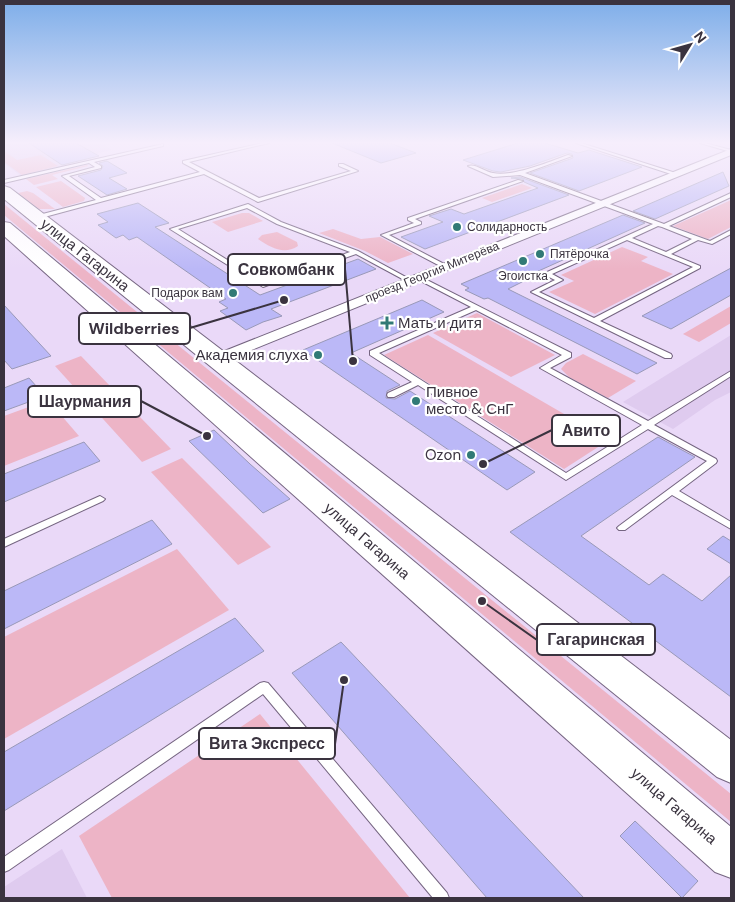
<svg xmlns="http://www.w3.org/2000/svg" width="735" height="902" font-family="'DM Sans',sans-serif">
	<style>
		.built { fill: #dfcbef }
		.green { fill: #edb4c6 }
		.building { fill: #bbb8f7; stroke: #9999b8 }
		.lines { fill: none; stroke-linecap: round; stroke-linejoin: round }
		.service-casing { stroke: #756581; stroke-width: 2 }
		.minor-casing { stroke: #756581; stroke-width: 2 }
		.primary-casing { stroke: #756581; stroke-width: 2 }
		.service { fill: #fff; fill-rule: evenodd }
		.minor { fill: #fff; fill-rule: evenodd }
		.primary { fill: #fff; fill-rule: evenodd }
		.poi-dot { fill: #317a76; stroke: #fff; stroke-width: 2 }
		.labels { text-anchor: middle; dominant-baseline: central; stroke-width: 4.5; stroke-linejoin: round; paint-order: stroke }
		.far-poi-label { font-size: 12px; fill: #3a333f; stroke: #fff; text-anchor: start }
		.far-street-label { font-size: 12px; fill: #3a333f; stroke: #fff }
		.street-label { font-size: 15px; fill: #3a333f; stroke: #fff }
		.poi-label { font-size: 15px; fill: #3a333f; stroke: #fff; text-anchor: start }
		.leader { fill: none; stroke: #3a333f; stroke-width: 2 }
		.callout-dot { fill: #3a333f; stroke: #fff; stroke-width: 2 }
		.callout { fill: #fff; stroke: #3a333f; stroke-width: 2 }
		.callout-label { font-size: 16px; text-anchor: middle; font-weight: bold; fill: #3a333f }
	</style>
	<rect width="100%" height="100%" fill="#ead9f8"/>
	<!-- built -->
	<g class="built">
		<path d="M4,143H114L104,145L112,150L83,157L87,160L21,176L4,163Z"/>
		<path d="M731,335V392L715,400L673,429L623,402Z"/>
		<path d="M62,849L87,898H4V887Z"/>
	</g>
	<!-- green -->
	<g class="green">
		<path d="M4,151L17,160L41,155L58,166L22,175L4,162Z"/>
		<path d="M87,165L88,166L52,175L58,179L34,185L26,179Z"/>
		<path d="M61,181L85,198L84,201L63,207L36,187Z"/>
		<path d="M522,184L532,188L492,202L482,198Z"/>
		<path d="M27,191L33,193L55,209H39L18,193Z"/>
		<path d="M731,200V227L708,239L673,226Z"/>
		<path d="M4,204L731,794V822L4,215Z"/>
		<path d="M242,213H249L263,221L228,232L212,222Z"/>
		<path d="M333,229L361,239L380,237L413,254L388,263L365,251L319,233Z"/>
		<path d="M277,232L297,242L298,246C284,255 271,248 258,239L262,235Z"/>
		<path d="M622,247L648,257L641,261L673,274L595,314L549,292L574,281L561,275Z"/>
		<path d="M731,306V323L699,342L683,334Z"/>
		<path d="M477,313L555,355L511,377L433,333Z"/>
		<path d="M428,335L609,440L564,469L384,355Z"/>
		<path d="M583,354L636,381L608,398L569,377L561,369L566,363Z"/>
		<path d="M81,356L171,449L142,462L55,366Z"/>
		<path d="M48,400L79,436L4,466V416Z"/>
		<path d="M182,458L271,547L238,565L151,472Z"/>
		<path d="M177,549L229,610L4,739V637Z"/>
		<path d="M260,714L410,898H112L79,836Z"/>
	</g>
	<!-- building -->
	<g class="building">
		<path d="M29,143H76L99,156L62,165Z"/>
		<path d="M332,143H390L416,153L381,163Z"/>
		<path d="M518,143H545L578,153L589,150L642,167L579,191L530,173L573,158L572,154L567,153L530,166L501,172L493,171L463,160Z"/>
		<path d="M107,161L127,173L109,178L127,189L107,195L78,176L101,170L103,166L99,163Z"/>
		<path d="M723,172L729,186L655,219L633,211Z"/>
		<path d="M520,177L569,195L425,249L401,237L443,222L429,216L451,209L464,214L538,188L524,182L523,179L511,178Z"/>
		<path d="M138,203L169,223L155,227L260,295L358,259L376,269L271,309L282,316L263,322L246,330L220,311L228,308L219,302L226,299L137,237L129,240L123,235L116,238L98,225L108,222L97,214Z"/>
		<path d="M623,215L645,223L534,273L538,274L508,289L657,363L637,374L488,298L484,299L465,290L469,288L461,284Z"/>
		<path d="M731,268V295L671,329L642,316Z"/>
		<path d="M422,300L444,312L351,353L400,385L387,391L386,398L395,399L410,391L535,472L507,490L303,350Z"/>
		<path d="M4,305L51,356L12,369L4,360Z"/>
		<path d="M29,378L45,396L4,411V388Z"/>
		<path d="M214,430L250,464L290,499L263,513L189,441Z"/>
		<path d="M658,437L695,457L581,536L649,585L663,574L702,601L731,575V697L510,532Z"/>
		<path d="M84,442L100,461L4,502V474Z"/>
		<path d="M152,520L172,544L4,629V591Z"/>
		<path d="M723,536L731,541V564L707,549Z"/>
		<path d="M235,618L264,651L4,811V752Z"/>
		<path d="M341,642L584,898H487L292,673Z"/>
		<path d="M635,821L698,881L682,898L620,836Z"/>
	</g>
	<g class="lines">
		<!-- service casing -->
		<g class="service-casing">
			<g id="service">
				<path d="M263,143H269L189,162L259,198L351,171L339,166V164H343L358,171L258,202L204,174L37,219L34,217L35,216L96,200L62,176L95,167L89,163L4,183V180L163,144V146L94,162L101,166V168L69,176L101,198L200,172L183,163V161Z"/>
				<path d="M576,143H581L679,174L674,175Z"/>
				<path d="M700,143H705L731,150V152Z"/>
				<path d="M568,155L572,156L525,173L664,224L731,193V197L669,226L710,241L731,230V234L712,244L698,240L671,254L700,266V268L600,321L671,354L672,356L671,358H665L531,292L555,280L545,275V273L653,224L520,175L493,177L468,166C475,163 485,172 493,173C513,177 549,162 568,155ZM658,226L662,227L692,239L666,252L632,238ZM627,240L693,267L594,318L539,292L563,280L552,274Z"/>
				<path d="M518,180L523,181L415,219L421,222V224L389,235L448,266V268H444L381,235L414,223L408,220V218Z"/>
				<path d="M248,204L281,222L358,251L413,281L410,283L408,282L356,254L263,287L170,229ZM247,208L277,224L350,252L264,283L178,229Z"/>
				<path d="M419,276L571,353V357L550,368L648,421L731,371V376L654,425L716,459L717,461L716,463L679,491L731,522V529L672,495L625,530H619L617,528L619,526L707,461L648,429L566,480L418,385L394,397H388L387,395L388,393L412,382L370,355V351L471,307L417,279V277ZM476,310L562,355L540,368L642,425L566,473L379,353Z"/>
				<path d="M100,496L105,499L103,501L4,547V539Z"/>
				<path d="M264,682L268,683L447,893L449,898H433L263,694L9,870L4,872V857L260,683Z"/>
			</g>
		</g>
		<!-- minor casing -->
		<g class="minor-casing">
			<path id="minor" d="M731,149V155L222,362H212L209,359L212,356Z"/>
		</g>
		<!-- primary casing -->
		<g class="primary-casing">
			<g id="primary">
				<path d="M4,186L10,188L731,740V783L717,777L4,199Z"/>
				<path d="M4,222L10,223L731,827V878L715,872L4,236Z"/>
			</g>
		</g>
		<!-- service -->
		<use href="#service" class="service"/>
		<!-- minor -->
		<use href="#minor" class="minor"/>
		<!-- primary -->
		<use href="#primary" class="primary"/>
	</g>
	<!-- sky -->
	<linearGradient id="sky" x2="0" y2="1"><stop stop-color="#7eaee9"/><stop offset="0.53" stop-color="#f6eefc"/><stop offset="1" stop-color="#f6eefc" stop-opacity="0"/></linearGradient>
	<rect width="735" height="269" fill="url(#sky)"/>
	<!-- markers -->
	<g class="poi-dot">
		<circle cx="457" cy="227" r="5"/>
		<circle cx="540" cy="254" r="5"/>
		<circle cx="523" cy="261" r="5"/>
		<circle cx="233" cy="293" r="5"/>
		<path d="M384.5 315.5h5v5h5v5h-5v5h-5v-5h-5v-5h5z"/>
		<circle cx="318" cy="355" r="5"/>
		<circle cx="416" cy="401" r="5"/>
		<circle cx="471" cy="455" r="5"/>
	</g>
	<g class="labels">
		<!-- far-poi labels -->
		<g class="far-poi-label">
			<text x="467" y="227">Солидарность</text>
			<text x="550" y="254">Пятёрочка</text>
			<text x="523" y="276" text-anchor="middle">Эгоистка</text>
			<text x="223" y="293" text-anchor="end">Подарок вам</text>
		</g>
		<!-- far-street labels -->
		<g class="far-street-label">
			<text transform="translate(432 272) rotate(-22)">проезд Георгия Митерёва</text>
		</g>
		<!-- street labels -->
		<g class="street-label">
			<text transform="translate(85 255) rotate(38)">улица Гагарина</text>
			<text transform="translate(367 541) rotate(41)">улица Гагарина</text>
			<text transform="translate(674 806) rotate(41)">улица Гагарина</text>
		</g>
		<!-- poi labels -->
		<g class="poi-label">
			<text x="398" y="323">Мать и дитя</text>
			<text x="308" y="355" text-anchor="end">Академия слуха</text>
			<text x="426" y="392">Пивное<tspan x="426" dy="17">место &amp; СнГ</tspan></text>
			<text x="461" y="455" text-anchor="end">Ozon</text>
		</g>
	</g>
	<!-- callouts -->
	<path class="leader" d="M353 361L345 269M284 300L190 328M207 436L141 401M483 464L552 430M482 601L537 640M344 680L335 744"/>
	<g class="callout-dot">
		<circle cx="353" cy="361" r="5"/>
		<circle cx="284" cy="300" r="5"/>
		<circle cx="207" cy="436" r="5"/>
		<circle cx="483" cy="464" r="5"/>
		<circle cx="482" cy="601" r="5"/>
		<circle cx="344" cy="680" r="5"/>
	</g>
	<g class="callout">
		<rect x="228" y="254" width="117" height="31" rx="5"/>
		<rect x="79" y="313" width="111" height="31" rx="5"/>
		<rect x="28" y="386" width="113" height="31" rx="5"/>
		<rect x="552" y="415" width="68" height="31" rx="5"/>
		<rect x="537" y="624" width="118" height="31" rx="5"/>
		<rect x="199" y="728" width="136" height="31" rx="5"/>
	</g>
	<g class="callout-label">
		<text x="286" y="275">Совкомбанк</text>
		<text x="134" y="334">Wildberries</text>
		<text x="85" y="407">Шаурмания</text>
		<text x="586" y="436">Авито</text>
		<text x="596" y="645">Гагаринская</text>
		<text x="267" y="749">Вита Экспресс</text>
	</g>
	<!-- border -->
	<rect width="735" height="902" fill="none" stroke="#3a333f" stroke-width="10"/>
	<!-- north arrow -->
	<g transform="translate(690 45) rotate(53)" stroke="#ffffff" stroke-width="4" paint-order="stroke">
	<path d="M0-4L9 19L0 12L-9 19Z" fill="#3a333f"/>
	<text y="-8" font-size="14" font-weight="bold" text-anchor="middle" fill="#3a333f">N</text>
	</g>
</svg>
